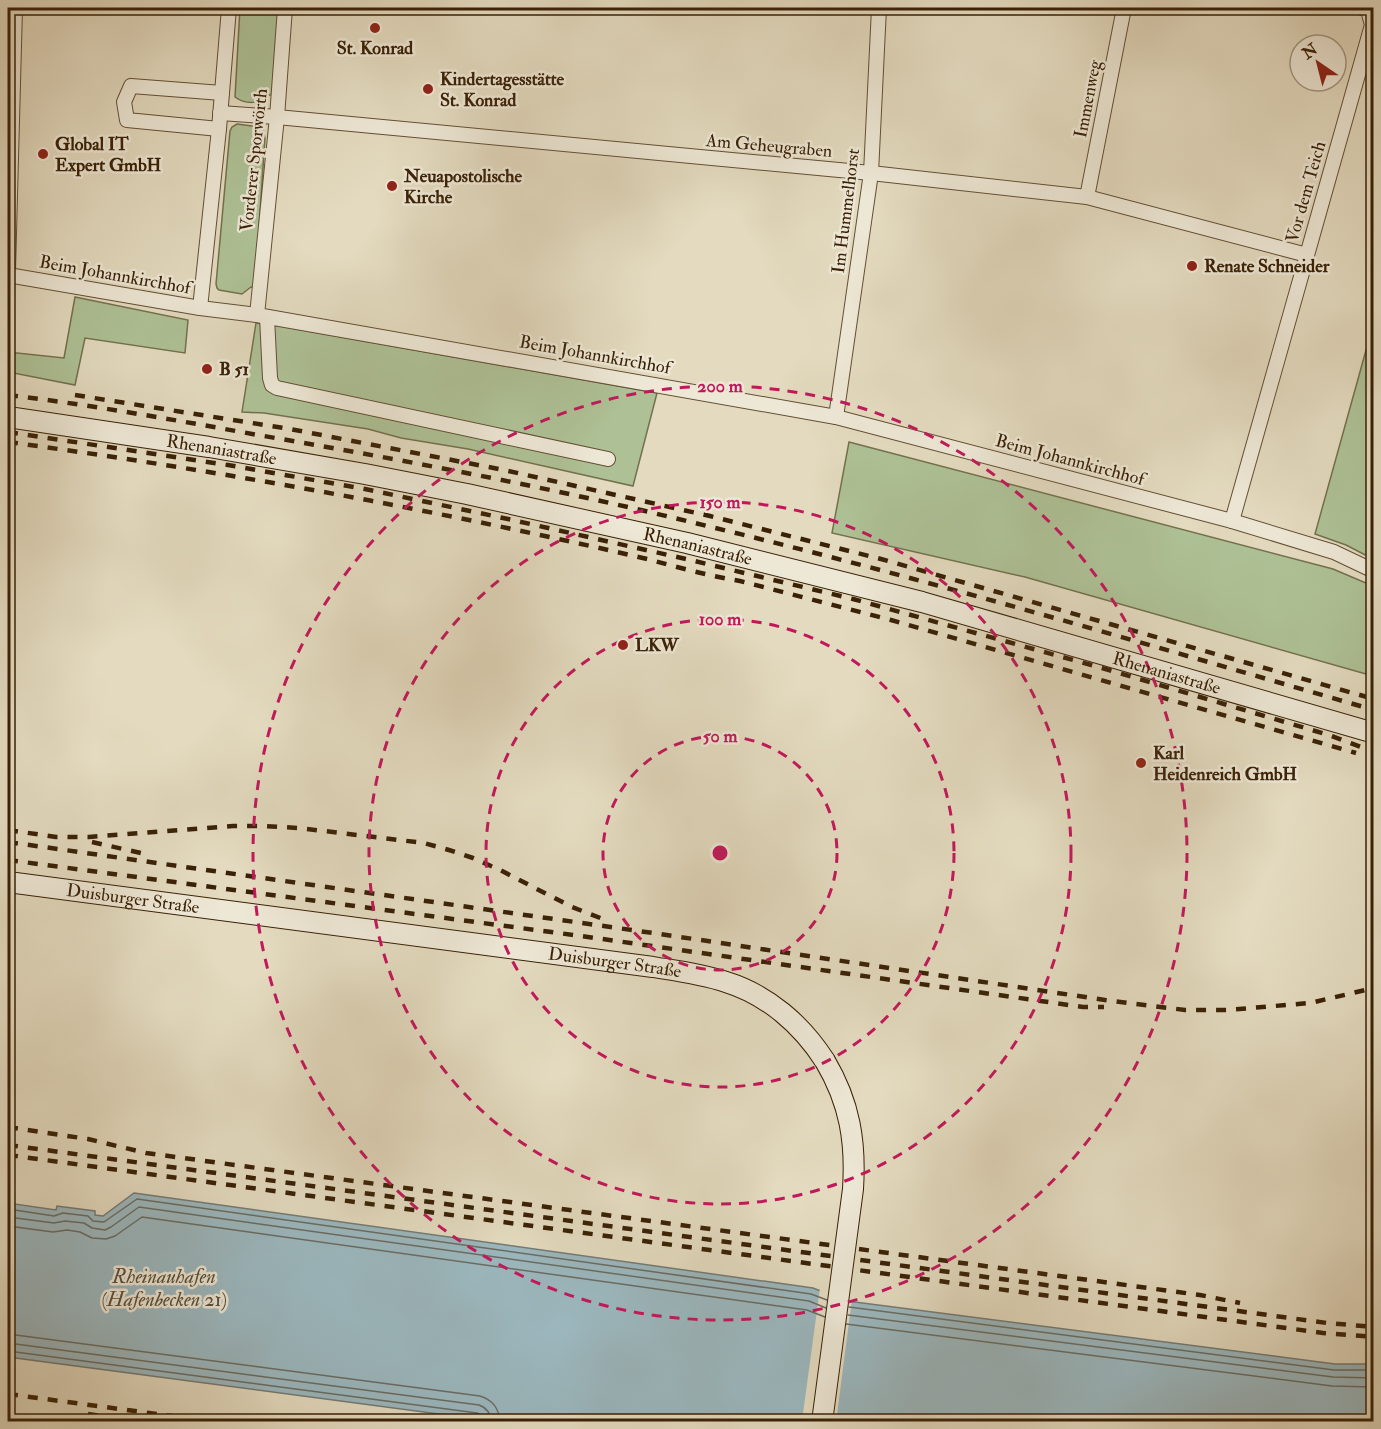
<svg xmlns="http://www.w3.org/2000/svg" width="1381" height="1429" font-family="'IM FELL Double Pica',serif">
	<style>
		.green { fill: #aec196; stroke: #74714e; stroke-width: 1.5 }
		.water { fill: #9bb7be; stroke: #747b74; stroke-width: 1.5 }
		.pier { fill: #e3dabf }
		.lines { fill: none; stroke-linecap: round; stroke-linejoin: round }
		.shore { stroke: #6a6c62; stroke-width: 1.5 }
		.street-casing { stroke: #644f34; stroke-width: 16 }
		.secondary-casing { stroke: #3a2106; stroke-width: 22 }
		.street { stroke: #ede7d5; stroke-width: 14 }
		.secondary { stroke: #ede7d5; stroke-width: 20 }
		.rail { stroke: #3a2106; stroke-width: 4.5; stroke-dasharray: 10 10; stroke-linecap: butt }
		.secondary-bridge-casing { stroke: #3a2106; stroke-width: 22; stroke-linecap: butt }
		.secondary-bridge { stroke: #ede7d5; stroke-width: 20 }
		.ring { fill: none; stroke: #c2185b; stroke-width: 3; stroke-dasharray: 10 8 }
		.poi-dot { fill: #8f2418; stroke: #ede7d5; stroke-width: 2 }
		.labels { text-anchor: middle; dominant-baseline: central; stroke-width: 5; stroke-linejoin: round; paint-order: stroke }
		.poi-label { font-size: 18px; font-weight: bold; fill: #3a2106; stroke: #ede7d5; text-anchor: start }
		.street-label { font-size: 18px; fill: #3a2106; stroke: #ede7d5 }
		.water-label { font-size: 20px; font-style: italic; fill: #574e3d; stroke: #ede7d5 }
		.centre { fill: #c2185b; stroke: #ede7d5; stroke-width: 3 }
		.ring-label { font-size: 18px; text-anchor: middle; font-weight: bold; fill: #c2185b; stroke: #ede7d5; stroke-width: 5; stroke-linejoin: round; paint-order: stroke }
	</style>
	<rect width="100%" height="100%" fill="#e3dabf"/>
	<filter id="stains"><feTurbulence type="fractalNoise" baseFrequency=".00333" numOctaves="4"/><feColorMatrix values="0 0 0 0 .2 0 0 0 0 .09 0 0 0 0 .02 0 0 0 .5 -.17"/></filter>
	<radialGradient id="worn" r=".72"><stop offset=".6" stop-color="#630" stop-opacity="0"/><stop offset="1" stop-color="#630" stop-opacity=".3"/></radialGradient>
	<!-- green -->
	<g class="green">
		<path d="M240,8H282L273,95H268C261,105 244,104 235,97Z"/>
		<path d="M237,124L259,127L263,129L265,138L255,288L251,287L242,294L219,290L217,288L216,284L230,131L232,127Z"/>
		<path d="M75,297L188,320L185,353L85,338L75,385L8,372V352L64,358Z"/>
		<path d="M256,323L280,326L657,393L633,486L468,449L401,438L368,429L264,413L242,412Z"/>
		<path d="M1373,325V559L1346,545L1315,534Z"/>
		<path d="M849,442L1333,569L1373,586V676L1025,577L832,533Z"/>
	</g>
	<!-- water -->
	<path class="water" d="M134,1193L813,1288L847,1301L1335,1364H1373L1374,1421L499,1422L8,1357V1203L56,1210L57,1206L95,1211V1215L103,1216Z"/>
	<!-- pier -->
	<path class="pier" d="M820,1288L852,1299L836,1422L802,1421Z"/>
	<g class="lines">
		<!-- shore -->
		<g class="shore">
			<path d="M8,1209L54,1216L63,1213L88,1216L93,1221L104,1222L137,1199L811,1294L827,1300"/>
			<path d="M8,1217L54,1223L65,1221L84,1223L92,1228L105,1230L111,1227L139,1207L809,1301L826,1308"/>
			<path d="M8,1226L53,1232L67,1230L80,1232L92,1238L106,1239L115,1236L142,1217L807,1310L825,1317"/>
			<path d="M849,1307L1334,1370H1374"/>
			<path d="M848,1315L1333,1377L1374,1378"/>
			<path d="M846,1324L1332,1386L1374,1387"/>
			<path d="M8,1334L480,1396C493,1400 499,1408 500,1422"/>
			<path d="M8,1343L479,1405C487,1408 491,1413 491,1422"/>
			<path d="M8,1351L477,1413L482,1416L483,1422"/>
		</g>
		<!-- street casing -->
		<g class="street-casing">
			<g id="street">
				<path d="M220,113L277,117L871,173L1087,197L1307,255"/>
				<path d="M219,129L127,120L124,102L131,86L222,93"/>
				<path d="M1087,197L1124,8"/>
				<path d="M8,271L15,8"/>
				<path d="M8,275L200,308L257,315L836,417L1232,521L1334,552L1374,571"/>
				<path d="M200,308L219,129L229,8"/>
				<path d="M257,315L277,117L285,8"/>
				<path d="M267,317L270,378L272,385L277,388L608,459"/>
				<path d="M836,417L871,173L879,8"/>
				<path d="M1232,521L1372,25L1368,10L1362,8"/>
			</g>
		</g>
		<!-- secondary casing -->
		<g class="secondary-casing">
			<g id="secondary">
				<path id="s1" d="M8,417L209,447L365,474L467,494L687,543L922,602L1374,733"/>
				<path id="s2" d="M8,882L653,967C678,971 702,974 726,982C768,995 802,1025 825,1061"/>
			</g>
		</g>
		<!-- street -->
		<use href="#street" class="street"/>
		<!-- secondary -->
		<use href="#secondary" class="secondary"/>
		<!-- rail -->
		<g class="rail">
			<path d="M8,395C92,405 175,420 258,435C409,461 559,489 707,526C931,580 1152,646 1374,710"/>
			<path d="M75,395L290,429L504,470L710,516L881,559L1374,699"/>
			<path d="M8,432L228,465L365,489L508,519L686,559L853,599L1102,668L1329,735L1374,752"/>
			<path d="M8,442C186,466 364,497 540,535C577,543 614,551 651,560C680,568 710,576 740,581L891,620L1356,753"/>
			<path d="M8,830L56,837H89L233,826H263L299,828L424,843L449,850L473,858L500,870L572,907L608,921"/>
			<path d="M8,842L660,934L1105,1000L1185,1010H1227L1310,1003L1374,988"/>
			<path d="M92,842L141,853"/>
			<path d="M8,860L581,936L1083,1007H1104"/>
			<path d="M8,1127L88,1139L146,1153L1200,1295L1240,1303"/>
			<path d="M8,1145L1327,1323L1374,1327"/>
			<path d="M8,1155L1323,1333L1374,1337"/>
			<path d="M8,1394L216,1422"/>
			<path d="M88,1414L139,1422"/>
		</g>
		<!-- secondary-bridge casing -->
		<g class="secondary-bridge-casing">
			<path id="secondary-bridge" d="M822,1422L853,1189C856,1142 850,1103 825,1061"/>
		</g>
		<!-- secondary-bridge -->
		<use href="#secondary-bridge" class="secondary-bridge"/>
	</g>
	<!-- distance rings -->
	<g class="ring">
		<circle cx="720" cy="853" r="117"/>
		<circle cx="720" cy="853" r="234"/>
		<circle cx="720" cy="853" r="351"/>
		<circle cx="720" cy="853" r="467"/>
	</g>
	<!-- markers -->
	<g class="poi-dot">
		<circle cx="375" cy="28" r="6"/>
		<circle cx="428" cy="89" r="6"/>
		<circle cx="43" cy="154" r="6"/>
		<circle cx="392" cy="186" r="6"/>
		<circle cx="1192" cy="266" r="6"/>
		<circle cx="207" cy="369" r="6"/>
		<circle cx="623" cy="645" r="6"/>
		<circle cx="1141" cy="763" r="6"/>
	</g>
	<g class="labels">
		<!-- poi labels -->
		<g class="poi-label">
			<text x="375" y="48" text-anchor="middle">St. Konrad</text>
			<text x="440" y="79">Kindertagesstätte<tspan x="440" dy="21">St. Konrad</tspan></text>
			<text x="55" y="144">Global IT<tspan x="55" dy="21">Expert GmbH</tspan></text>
			<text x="404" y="176">Neuapostolische<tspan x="404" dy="21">Kirche</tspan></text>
			<text x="1204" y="266">Renate Schneider</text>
			<text x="219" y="369">B 51</text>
			<text x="635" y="645">LKW</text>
			<text x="1153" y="753">Karl<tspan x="1153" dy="21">Heidenreich GmbH</tspan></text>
		</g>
		<!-- street labels -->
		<g class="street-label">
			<text transform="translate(1088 99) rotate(-79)">Immenweg</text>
			<text transform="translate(769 146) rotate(5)">Am Geheugraben</text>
			<text transform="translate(254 160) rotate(-84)">Vorderer Sporwörth</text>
			<text transform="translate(1306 192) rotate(-74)">Vor dem Teich</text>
			<text transform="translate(846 211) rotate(-83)">Im Hummelhorst</text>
			<text transform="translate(115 275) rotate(10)">Beim Johannkirchhof</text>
			<text transform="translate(595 355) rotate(10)">Beim Johannkirchhof</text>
			<text stroke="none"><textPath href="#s1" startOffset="216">Rhenaniastraße</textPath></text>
			<text transform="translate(1070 460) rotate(15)">Beim Johannkirchhof</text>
			<text stroke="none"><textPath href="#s1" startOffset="702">Rhenaniastraße</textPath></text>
			<text stroke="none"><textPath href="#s1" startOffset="1188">Rhenaniastraße</textPath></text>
			<text stroke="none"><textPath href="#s2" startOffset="126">Duisburger Straße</textPath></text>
			<text stroke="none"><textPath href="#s2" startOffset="612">Duisburger Straße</textPath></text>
		</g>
		<!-- water labels -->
		<g class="water-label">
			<text x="164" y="1276">Rheinauhafen<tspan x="164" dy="23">(Hafenbecken 21)</tspan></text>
		</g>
	</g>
	<circle cx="720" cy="853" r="9" class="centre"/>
	<g class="ring-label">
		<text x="720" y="392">200 m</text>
		<text x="720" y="508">150 m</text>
		<text x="720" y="625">100 m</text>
		<text x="720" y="742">50 m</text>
	</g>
	<!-- margin -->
	<rect width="1381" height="1429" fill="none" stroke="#e3dabf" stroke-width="30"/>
	<rect x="9" y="9" width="1363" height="1411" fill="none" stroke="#3a2106" stroke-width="3"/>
	<rect x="15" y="15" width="1351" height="1399" fill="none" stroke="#3a2106" stroke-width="1.5"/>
	<!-- north arrow -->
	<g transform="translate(1318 63) rotate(325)"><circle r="28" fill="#ede7d5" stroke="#a59882" stroke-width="1.5"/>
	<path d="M0-4.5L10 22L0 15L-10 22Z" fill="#8f2418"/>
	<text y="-9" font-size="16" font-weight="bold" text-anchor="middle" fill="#3a2106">N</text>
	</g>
	<rect width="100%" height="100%" filter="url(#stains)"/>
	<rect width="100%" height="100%" fill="url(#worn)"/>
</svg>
